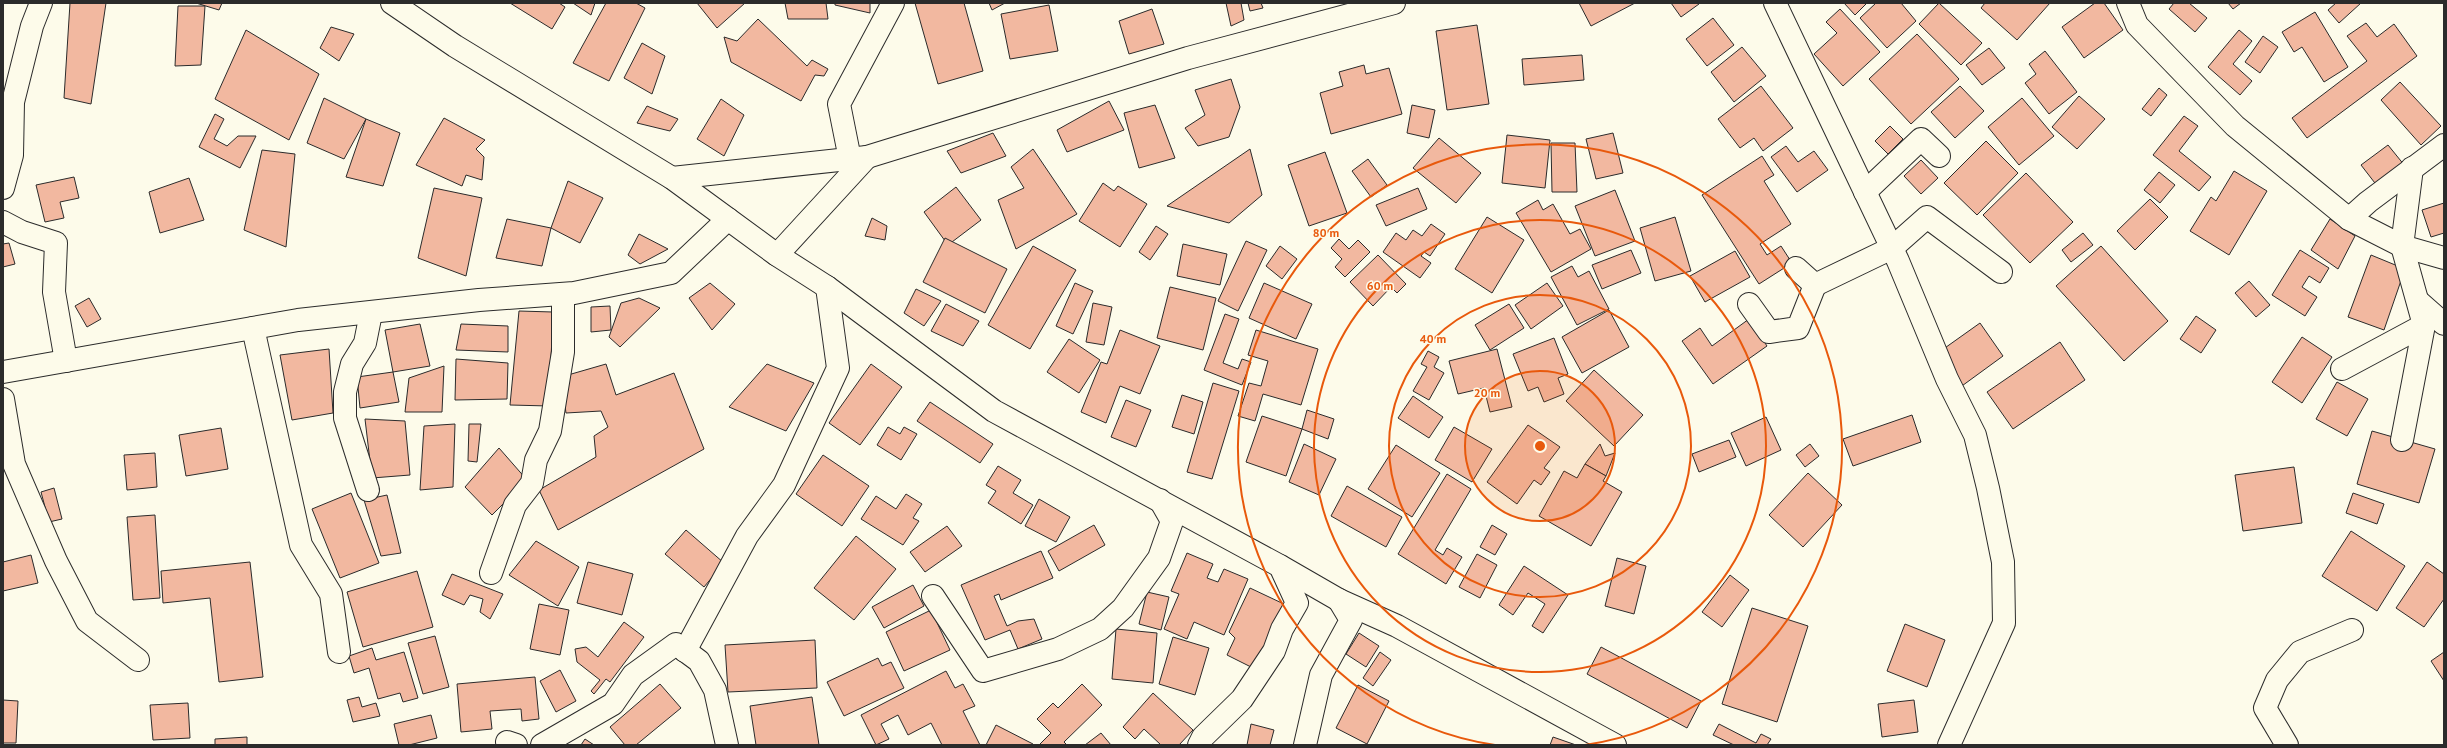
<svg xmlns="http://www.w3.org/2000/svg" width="2447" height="748" font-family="'PT Sans',sans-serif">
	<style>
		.building { fill: #f2b8a0; stroke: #2b2b2b }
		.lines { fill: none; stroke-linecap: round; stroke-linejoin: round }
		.street-casing { stroke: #2b2b2b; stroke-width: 24 }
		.secondary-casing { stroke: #2b2b2b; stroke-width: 24 }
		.street { stroke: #fdfbea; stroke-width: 22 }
		.secondary { stroke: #fdfbea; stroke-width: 22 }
		.ring { fill: none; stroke: #e8590c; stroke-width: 2 }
		.centre { fill: #e8590c; stroke: #fdfbea; stroke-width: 2 }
		.ring-label { font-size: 12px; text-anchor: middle; font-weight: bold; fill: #e8590c; stroke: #fdfbea; stroke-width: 3; stroke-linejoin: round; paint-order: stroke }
	</style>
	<rect width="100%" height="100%" fill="#fdfbea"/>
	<!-- building -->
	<g class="building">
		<path d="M70,3H106L91,104L64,98Z"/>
		<path d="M196,3H222L219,10Z"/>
		<path d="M510,3H559L565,7L552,29Z"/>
		<path d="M573,3H595L591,15Z"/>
		<path d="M606,3H636L645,8L609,81L573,63Z"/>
		<path d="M697,3H745L717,28Z"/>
		<path d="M785,3H826L828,19H788Z"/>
		<path d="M835,3H870V13L835,5Z"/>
		<path d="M915,3H964L983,71L938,84Z"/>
		<path d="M989,3H1005L992,10Z"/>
		<path d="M1226,3H1241L1244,20L1231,26Z"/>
		<path d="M1248,3H1261L1263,8L1250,11Z"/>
		<path d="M1579,3H1635L1591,26Z"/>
		<path d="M1671,3H1699V4L1681,17Z"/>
		<path d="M1844,3H1867L1855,15Z"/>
		<path d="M1876,3H1901L1916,21L1887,48L1860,18Z"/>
		<path d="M1939,3L1982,43L1961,65L1919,24Z"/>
		<path d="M1985,3H2050L2017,40L1981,8Z"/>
		<path d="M2095,3H2104L2123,30L2084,58L2062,27Z"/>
		<path d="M2174,3H2189L2207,18L2195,32L2169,9Z"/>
		<path d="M2228,3H2241L2233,9Z"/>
		<path d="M2336,3H2361L2339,23L2328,10Z"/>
		<path d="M1049,5L1058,51L1010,59L1001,14Z"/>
		<path d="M178,6H205L201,65L175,66Z"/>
		<path d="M1152,9L1164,44L1129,54L1119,21Z"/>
		<path d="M1840,9L1880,52L1843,86L1814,54L1837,33L1826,22Z"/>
		<path d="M2315,12L2348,67L2324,82L2302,47L2294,52L2282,32Z"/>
		<path d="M1713,18L1734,45L1707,66L1686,39Z"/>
		<path d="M758,19L807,66L812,60L828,69L824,76L815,75L801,101L731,62L724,37L737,41Z"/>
		<path d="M2366,23L2377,37L2394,24L2417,56L2307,138L2292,118L2367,61L2347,36Z"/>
		<path d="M1477,25L1489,104L1447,110L1436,31Z"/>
		<path d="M331,27L354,34L339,61L320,48Z"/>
		<path d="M246,30L319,74L289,140L215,99Z"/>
		<path d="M2239,30L2252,41L2233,64L2252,81L2240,95L2208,67Z"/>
		<path d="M1917,34L1959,79L1911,124L1869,79Z"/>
		<path d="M2263,36L2278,47L2260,73L2245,62Z"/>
		<path d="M642,43L665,56L652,94L624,78Z"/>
		<path d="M1742,47L1766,76L1734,102L1711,72Z"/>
		<path d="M1989,48L2005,68L1982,85L1966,65Z"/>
		<path d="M2045,51L2077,92L2049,114L2025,83L2036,74L2029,64Z"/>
		<path d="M1582,55L1584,80L1524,85L1522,59Z"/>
		<path d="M1364,65L1366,74L1389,68L1402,114L1331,134L1320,93L1343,86L1339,72Z"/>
		<path d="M1231,79L1240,107L1229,137L1198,146L1185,128L1205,115L1195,90Z"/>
		<path d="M2400,82L2441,126L2421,145L2381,100Z"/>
		<path d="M1761,86L1793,128L1763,151L1754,138L1740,148L1718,119Z"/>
		<path d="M1960,86L1984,111L1955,138L1931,112Z"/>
		<path d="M2159,88L2167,95L2151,116L2142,109Z"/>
		<path d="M2079,96L2105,119L2077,149L2052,127Z"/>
		<path d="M324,98L366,119L344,159L307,143Z"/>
		<path d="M2022,98L2054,136L2019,165L1988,127Z"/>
		<path d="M721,99L744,115L724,156L697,139Z"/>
		<path d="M1109,101L1124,130L1067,152L1057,130Z"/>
		<path d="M1155,105L1175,158L1139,168L1124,113Z"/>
		<path d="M1412,105L1435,110L1429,138L1407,133Z"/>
		<path d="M647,106L678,119L670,131L637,123Z"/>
		<path d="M215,114L224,119L214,139L227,146L238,136H256L240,168L199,147Z"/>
		<path d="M2184,116L2198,126L2179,151L2211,177L2199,191L2153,155Z"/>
		<path d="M444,118L485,140L476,149L484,157L482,180L466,175L462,186L416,165Z"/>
		<path d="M366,119L400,133L383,186L346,177Z"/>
		<path d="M1890,126L1903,139L1888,154L1875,141Z"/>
		<path d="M993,133L1006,156L961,173L947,151Z"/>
		<path d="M1613,133L1623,173L1596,179L1586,139Z"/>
		<path d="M1507,135L1550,140L1545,188L1502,183Z"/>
		<path d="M1439,138L1481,173L1456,203L1413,168Z"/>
		<path d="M1986,141L2018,173L1977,215L1944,183Z"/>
		<path d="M1551,143H1575L1577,192H1552Z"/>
		<path d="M2388,145L2405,166L2378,187L2361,165Z"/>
		<path d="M1786,146L1798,162L1814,151L1828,170L1797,192L1771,157Z"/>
		<path d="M1033,149L1077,214L1016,249L998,200L1024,188L1011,167Z"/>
		<path d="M1250,149L1262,195L1229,223L1167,206Z"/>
		<path d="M262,150L295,154L286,247L244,230Z"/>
		<path d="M1325,152L1347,213L1309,226L1288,165Z"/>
		<path d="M1762,156L1774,175L1764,181L1791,224L1760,244L1767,255L1781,246L1792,263L1759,284L1702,195Z"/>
		<path d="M1368,159L1387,185L1371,197L1352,171Z"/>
		<path d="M1921,160L1938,178L1921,194L1904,176Z"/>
		<path d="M2234,171L2267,191L2229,255L2190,231L2211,197L2216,201Z"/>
		<path d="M2159,172L2175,185L2160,203L2144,190Z"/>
		<path d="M2026,173L2073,222L2030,263L1983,215Z"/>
		<path d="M74,177L79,198L60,202L64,218L45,222L36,185Z"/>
		<path d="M189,178L204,220L160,233L149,192Z"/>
		<path d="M568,181L603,198L580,243L551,228Z"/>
		<path d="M1103,183L1114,191L1118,186L1147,204L1120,247L1079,221Z"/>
		<path d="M956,187L981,220L948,245L924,212Z"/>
		<path d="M434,188L482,198L466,276L418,258Z"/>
		<path d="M1418,188L1427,209L1386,226L1376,205Z"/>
		<path d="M1615,190L1635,241L1595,256L1575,206Z"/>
		<path d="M2150,199L2168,217L2135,250L2117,231Z"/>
		<path d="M1538,200L1543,210L1553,204L1570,234L1580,229L1591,249L1551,272L1516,213Z"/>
		<path d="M2444,203V233L2431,237L2422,210Z"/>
		<path d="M1487,217L1524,240L1492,293L1455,269Z"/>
		<path d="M1675,217L1691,271L1655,281L1640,228Z"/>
		<path d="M872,218L887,226L885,240L865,236Z"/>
		<path d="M507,219L551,228L542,266L496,258Z"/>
		<path d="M2330,219L2355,236L2338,269L2311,250Z"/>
		<path d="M1431,224L1445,234L1430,256L1424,252L1421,256L1431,263L1420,278L1383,252L1396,233L1406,240L1413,230L1422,236Z"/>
		<path d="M1156,226L1168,234L1150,260L1139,252Z"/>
		<path d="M2083,233L2093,245L2071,262L2062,250Z"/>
		<path d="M639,234L668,249L640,264L628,255Z"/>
		<path d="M945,238L1007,269L985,313L923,282Z"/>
		<path d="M1339,239L1349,249L1358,240L1370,252L1345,277L1335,267L1342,259L1331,248Z"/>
		<path d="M1246,241L1267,250L1238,311L1218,301Z"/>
		<path d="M9,243L15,264L3,267V244Z"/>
		<path d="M1183,244L1227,254L1220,285L1177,276Z"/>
		<path d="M1033,246L1076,270L1030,349L988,325Z"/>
		<path d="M1280,246L1297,259L1282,279L1266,266Z"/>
		<path d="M2101,246L2168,321L2124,361L2056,286Z"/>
		<path d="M1631,250L1641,273L1602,289L1592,265Z"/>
		<path d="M2300,250L2329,268L2320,283L2309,276L2302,287L2317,297L2305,316L2272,295Z"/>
		<path d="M1735,251L1750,277L1705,302L1690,276Z"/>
		<path d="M1378,255L1406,284L1397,293L1391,287L1373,306L1350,282Z"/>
		<path d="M2371,255L2405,269L2384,330L2348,317Z"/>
		<path d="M1572,266L1578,277L1589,271L1609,309L1577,325L1551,277Z"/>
		<path d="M2249,281L2270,305L2256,317L2235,293Z"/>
		<path d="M710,283L735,304L712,330L689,298Z"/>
		<path d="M1075,283L1093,291L1073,334L1056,326Z"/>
		<path d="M1264,283L1312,304L1296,339L1249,318Z"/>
		<path d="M1547,283L1563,306L1531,329L1515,305Z"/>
		<path d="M1170,287L1216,298L1203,350L1157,338Z"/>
		<path d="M916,289L941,301L924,326L904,313Z"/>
		<path d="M89,298L101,319L87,327L75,306Z"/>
		<path d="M639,298L660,308L620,347L609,337L621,303Z"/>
		<path d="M1093,303L1112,307L1104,345L1086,342Z"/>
		<path d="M946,304L979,321L963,346L931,331Z"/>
		<path d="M1509,304L1524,328L1490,350L1475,325Z"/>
		<path d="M610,306L611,330L591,332V307Z"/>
		<path d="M1609,310L1629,347L1582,373L1562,337Z"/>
		<path d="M519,311L553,312L549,406L510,405Z"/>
		<path d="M1225,314L1239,319L1223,363L1238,369L1242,359L1251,362L1242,385L1204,370Z"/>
		<path d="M2196,316L2216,330L2201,353L2180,339Z"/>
		<path d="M1749,319L1767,346L1713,384L1682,341L1700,328L1712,346Z"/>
		<path d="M1980,323L2003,356L1955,391L1942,350Z"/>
		<path d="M420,324L430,366L393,372L385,330Z"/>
		<path d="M461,324L508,326V352L456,350Z"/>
		<path d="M1120,330L1160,346L1140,394L1120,386L1106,423L1081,412L1101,362L1107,364Z"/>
		<path d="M1256,330L1318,349L1301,405L1263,394L1255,421L1238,416L1249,383L1261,386L1268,361L1248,355Z"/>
		<path d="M2302,337L2332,357L2302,403L2272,382Z"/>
		<path d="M1554,338L1568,374L1558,378L1564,394L1544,402L1538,387L1528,391L1513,354Z"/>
		<path d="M1069,339L1100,360L1079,393L1047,372Z"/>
		<path d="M2060,342L2085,380L2013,429L1987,392Z"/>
		<path d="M329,349L333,413L292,420L280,355Z"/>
		<path d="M1497,349L1512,407L1490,412L1484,388L1458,394L1449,361Z"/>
		<path d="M1428,351L1439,357L1434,367L1444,373L1429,400L1413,391L1427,367L1421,364Z"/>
		<path d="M456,359L508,363L507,399L455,400Z"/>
		<path d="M606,364L616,395L674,373L704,449L558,530L539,490L596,457L594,436L608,427L601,411L566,413L561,377Z"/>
		<path d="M767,364L814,383L786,431L729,407Z"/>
		<path d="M871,364L902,387L860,445L829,423Z"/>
		<path d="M444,366L442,412H405L409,378Z"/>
		<path d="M1594,370L1643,415L1614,446L1566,401Z"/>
		<path d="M393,372L399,402L360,408L357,377Z"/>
		<path d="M2337,382L2368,399L2347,436L2316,419Z"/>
		<path d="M1213,383L1239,391L1212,479L1187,472Z"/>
		<path d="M1182,395L1203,402L1194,434L1172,427Z"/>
		<path d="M1413,396L1443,417L1429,438L1398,418Z"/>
		<path d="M1126,400L1151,410L1136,447L1111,437Z"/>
		<path d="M930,402L993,444L980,463L917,421Z"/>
		<path d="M1307,410L1334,419L1328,439L1302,429Z"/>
		<path d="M1912,415L1921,442L1853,466L1843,439Z"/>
		<path d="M1262,416L1302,429L1286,476L1246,462Z"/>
		<path d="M1766,417L1781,450L1746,466L1731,433Z"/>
		<path d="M365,419L405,421L410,475L372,478Z"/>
		<path d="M455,424L453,487L420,490L424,426Z"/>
		<path d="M469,424H481L477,462L468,461Z"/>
		<path d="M1528,425L1560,447L1544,468L1550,472L1541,485L1534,480L1517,504L1487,482Z"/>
		<path d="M888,427L900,434L904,427L917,434L901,460L877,445Z"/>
		<path d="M1454,427L1492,449L1472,482L1435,460Z"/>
		<path d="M221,428L228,469L186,476L179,435Z"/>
		<path d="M2372,431L2435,449L2419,503L2357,484Z"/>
		<path d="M1729,440L1736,457L1699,472L1692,454Z"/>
		<path d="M1304,444L1336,459L1319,495L1289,482Z"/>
		<path d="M1600,444L1605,456L1615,453L1606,476L1585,464Z"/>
		<path d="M1810,444L1819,456L1805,467L1796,455Z"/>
		<path d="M1396,445L1440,473L1412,517L1368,489Z"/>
		<path d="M499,448L527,480L492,515L465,487Z"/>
		<path d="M155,453L157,487L127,490L124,455Z"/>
		<path d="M823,455L869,486L842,526L796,494Z"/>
		<path d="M1585,464L1606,476L1603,481L1622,492L1591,546L1539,516L1564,471L1577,478Z"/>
		<path d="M998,466L1021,480L1013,493L1033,505L1021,524L988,503L996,491L986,485Z"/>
		<path d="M2294,467L2302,523L2243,531L2235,475Z"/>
		<path d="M1808,473L1842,505L1803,547L1769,515Z"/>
		<path d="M1447,474L1471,489L1435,550L1443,555L1447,548L1462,557L1446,584L1398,554Z"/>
		<path d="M1347,486L1402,517L1386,547L1331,516Z"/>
		<path d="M54,488L62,519L49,522L41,492Z"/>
		<path d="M351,493L379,563L340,578L312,509Z"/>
		<path d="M2353,493L2384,504L2377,524L2346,513Z"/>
		<path d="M906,494L922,504L913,518L919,521L903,545L861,519L876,496L896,509Z"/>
		<path d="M387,495L401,553L381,556L364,500Z"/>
		<path d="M1039,499L1070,517L1056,542L1025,526Z"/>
		<path d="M155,515L160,598L133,600L127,517Z"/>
		<path d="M1094,525L1105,545L1059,571L1048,551Z"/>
		<path d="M1492,525L1507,534L1495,555L1480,547Z"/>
		<path d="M947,526L962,546L925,572L910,552Z"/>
		<path d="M686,530L724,563L704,587L665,554Z"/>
		<path d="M2351,531L2405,566L2377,611L2322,576Z"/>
		<path d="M856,536L896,569L854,620L814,588Z"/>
		<path d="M536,541L579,567L558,606L509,575Z"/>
		<path d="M1041,551L1053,578L1001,600L999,594L994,596L1007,626L1018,621L1034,619L1042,639L1018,649L1010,630L985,640L961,585Z"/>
		<path d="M1187,553L1213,564L1207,578L1218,582L1224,569L1248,579L1224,635L1194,622L1187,639L1164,629L1179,594L1171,591Z"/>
		<path d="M1477,554L1497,565L1480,598L1459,587Z"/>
		<path d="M31,555L38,583L3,591V562Z"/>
		<path d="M1617,558L1646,566L1634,614L1605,606Z"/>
		<path d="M250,562L263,677L219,682L210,598L163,603L161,571Z"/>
		<path d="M588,562L633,574L622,615L577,603Z"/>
		<path d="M2427,562L2444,574V599L2424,627L2396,608Z"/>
		<path d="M1524,566L1568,595L1543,633L1532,626L1545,604L1528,593L1513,615L1499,605Z"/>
		<path d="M417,571L433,627L363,647L347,592Z"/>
		<path d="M452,574L503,594L490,619L480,612L483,599L470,595L464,605L442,595Z"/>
		<path d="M1730,575L1749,590L1722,627L1702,612Z"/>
		<path d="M913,585L924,606L884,628L872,607Z"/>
		<path d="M1250,588L1286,605L1255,669L1227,655L1235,638L1229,632Z"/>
		<path d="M1147,592L1169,597L1161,630L1139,624Z"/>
		<path d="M539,604L569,610L560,655L530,649Z"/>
		<path d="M1752,608L1808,626L1777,722L1722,704Z"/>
		<path d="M931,610L950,650L904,671L886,632Z"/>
		<path d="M624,622L644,637L610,682L606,679L594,694L591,691L600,680L577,662L575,649L586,647L598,657Z"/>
		<path d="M1905,624L1945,640L1927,687L1887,671Z"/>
		<path d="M1116,629L1157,633L1153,683L1112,679Z"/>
		<path d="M1359,633L1379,646L1366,667L1346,654Z"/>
		<path d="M435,636L449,687L423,694L408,643Z"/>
		<path d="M1173,637L1209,648L1195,695L1159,684Z"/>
		<path d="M815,640L817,688L728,692L725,645Z"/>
		<path d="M1601,647L1701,701L1687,728L1587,674Z"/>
		<path d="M372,648L376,660L404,652L418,698L403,702L400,693L378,699L369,668L354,673L349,656Z"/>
		<path d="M1380,652L1391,660L1373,686L1363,678Z"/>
		<path d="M2444,652V681L2431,661Z"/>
		<path d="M878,658L882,666L891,662L904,688L844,716L827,682Z"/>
		<path d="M560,670L576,701L556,712L540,681Z"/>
		<path d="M946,671L955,688L963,684L975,706L963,711L980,745H942L931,723L908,735L898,715L881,724L889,739L876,745L861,715Z"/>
		<path d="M535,677L539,719L522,721L521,709L490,711L492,729L461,732L457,684Z"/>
		<path d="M660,684L681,708L636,745H625L610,727Z"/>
		<path d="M1082,684L1102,705L1064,742L1067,745H1039L1051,733L1037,719L1053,703L1058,708Z"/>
		<path d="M1358,685L1389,701L1367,744L1336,728Z"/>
		<path d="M1153,693L1193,730L1179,745H1161L1144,729L1135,739L1123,727Z"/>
		<path d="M359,697L362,707L376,703L380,716L353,722L347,700Z"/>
		<path d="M812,697L819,745H756L750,706Z"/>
		<path d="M3,700L18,701L16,743H3Z"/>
		<path d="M1914,700L1918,732L1882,737L1878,704Z"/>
		<path d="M188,703L190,738L153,740L150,705Z"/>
		<path d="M431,715L437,738L409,745H399L394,724Z"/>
		<path d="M1251,724L1274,730L1270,745H1247Z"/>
		<path d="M1719,724L1756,743L1761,734L1771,739L1767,745H1734L1713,735Z"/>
		<path d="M996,725L1033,744V745H986Z"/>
		<path d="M1101,733L1111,745H1085Z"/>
		<path d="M247,737V745H215V739Z"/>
		<path d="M1553,737L1576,745H1550Z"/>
		<path d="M585,739L594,745H581Z"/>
	</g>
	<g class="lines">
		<!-- street casing -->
		<g class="street-casing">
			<g id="street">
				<path d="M1775,3L1898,261L1947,379L1975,435L1988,488L2003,562L2004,623L1949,745"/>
				<path d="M2128,3L2137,25L2235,126L2349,219L2402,246L2444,258"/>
				<path d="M850,159L839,104L893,3"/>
				<path d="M672,178L867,157L1188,58L1394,3"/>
				<path d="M3,188L12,155L13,102L32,26L41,3"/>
				<path d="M1865,192L1921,139L1939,156"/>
				<path d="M2349,219L2368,202L2444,145"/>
				<path d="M3,222L22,232L56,243L54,292L66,361"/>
				<path d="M777,255L867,157"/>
				<path d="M1796,268L1815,285L1892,248L1927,217L2001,272"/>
				<path d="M2419,302L2444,324"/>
				<path d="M1749,304L1769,332L1798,328L1815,285"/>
				<path d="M253,328L301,545L331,594L339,652"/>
				<path d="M2342,369L2424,325"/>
				<path d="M3,372L298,320L479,300L574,293L671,273L728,219"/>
				<path d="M3,399L14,464L56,561L87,621L138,660"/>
				<path d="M2402,440L2424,325L2402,246L2412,168"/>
				<path d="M368,490L345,418V392L352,364L365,343L371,313"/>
				<path d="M491,573L515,505L532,483L536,460L550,431L563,352V294"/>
				<path d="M933,596L983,671L1058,649L1100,629L1123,608L1159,558L1172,521L1160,500"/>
				<path d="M685,651L747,536L784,485L838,368L827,287"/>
				<path d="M507,742L516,745"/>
				<path d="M542,745L613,704L633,675L676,644L699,661L715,690L727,745"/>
				<path d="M1199,745L1203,737L1242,699L1274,651L1282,629L1297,603L1280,566"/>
				<path d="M1305,745L1321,675L1351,620L1339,600"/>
				<path d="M2287,745L2265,708L2277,680L2300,652L2352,630"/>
			</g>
		</g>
		<!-- secondary casing -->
		<g class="secondary-casing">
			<path id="secondary" d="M392,3L455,46L672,178L777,255L827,287L994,411L1280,566L1339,600L1397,626L1615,745"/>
		</g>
		<!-- street -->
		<use href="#street" class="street"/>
		<!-- secondary -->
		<use href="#secondary" class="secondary"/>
	</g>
	<!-- distance rings -->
	<circle cx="1540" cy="446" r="75" fill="#e8590c" fill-opacity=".12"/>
	<g class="ring">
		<circle cx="1540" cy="446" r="75"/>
		<circle cx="1540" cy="446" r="151"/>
		<circle cx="1540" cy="446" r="226"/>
		<path d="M1495 745A302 302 0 1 1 1585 745"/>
	</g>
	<circle cx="1540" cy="446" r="6" class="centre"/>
	<g class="ring-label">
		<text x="1326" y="237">80 m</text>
		<text x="1380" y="290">60 m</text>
		<text x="1433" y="343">40 m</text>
		<text x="1487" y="397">20 m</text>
	</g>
	<!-- border -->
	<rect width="2447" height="748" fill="none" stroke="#2b2b2b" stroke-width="8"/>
</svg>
